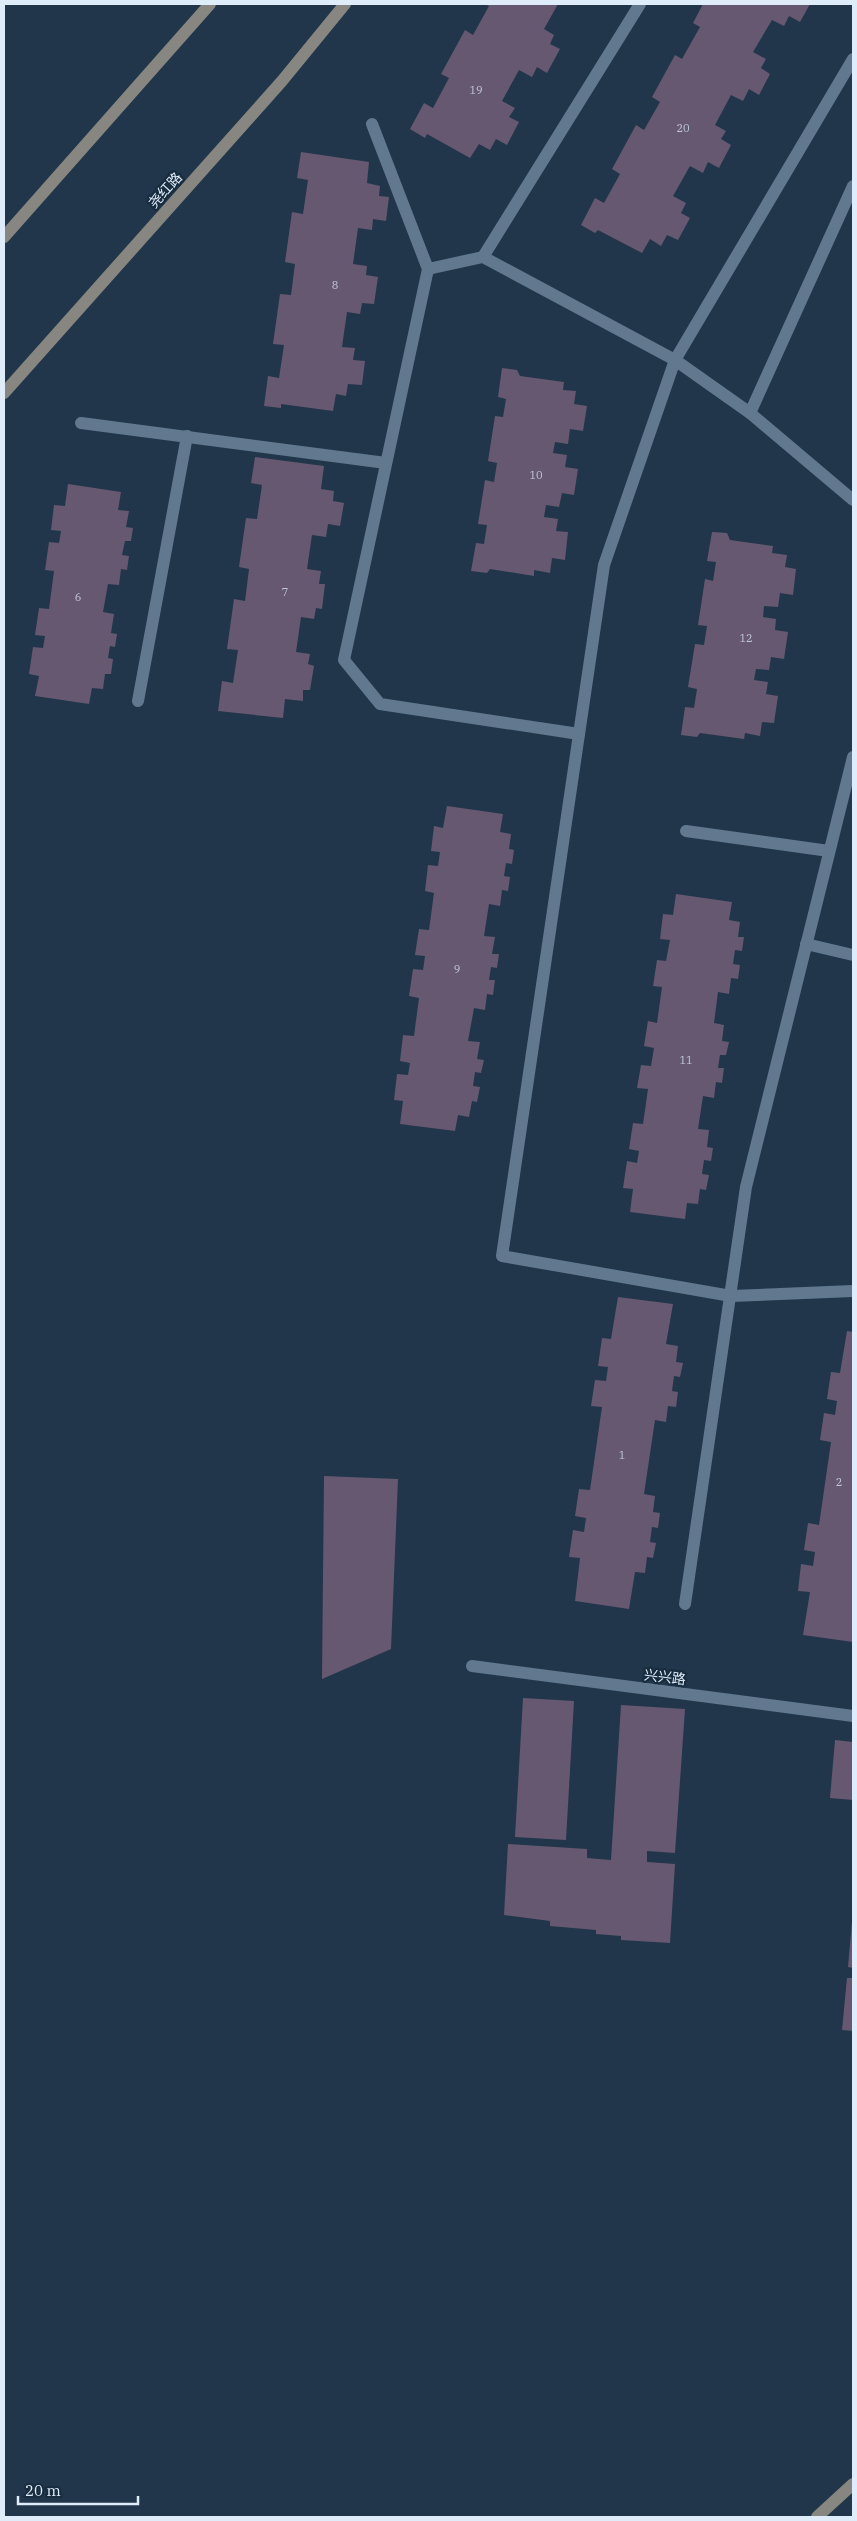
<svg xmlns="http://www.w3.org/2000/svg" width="857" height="2521" font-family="'IBM Plex Serif','Noto Sans SC',serif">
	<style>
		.building { fill: #665871 }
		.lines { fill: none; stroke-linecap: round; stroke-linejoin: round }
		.service { stroke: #61788f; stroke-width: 12 }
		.secondary { stroke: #878681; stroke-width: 12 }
		.labels { text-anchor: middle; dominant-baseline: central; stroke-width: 4.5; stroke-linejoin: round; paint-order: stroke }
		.number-label { font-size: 11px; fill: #c1c7d7 }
		.street-label { font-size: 14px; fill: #dfecf9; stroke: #182c3f }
	</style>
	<rect width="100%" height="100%" fill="#21364a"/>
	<!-- building -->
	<g class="building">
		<path d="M484,4H558L544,29L554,35L550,44L560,49L547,73L537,67L532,77L519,70L502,101L515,108L509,117L519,122L507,145L496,139L490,150L479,144L470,158L427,134L425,138L410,129L424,103L433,108L449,78L441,74L465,30L473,35L489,6Z"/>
		<path d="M703,4H810L800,22L789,16L784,26L772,20L753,52L766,59L761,68L770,74L759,95L749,89L743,101L731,95L715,125L726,131L721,139L731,145L719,168L708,162L703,173L690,166L673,196L686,203L681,213L690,218L678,240L667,235L661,246L650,239L642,253L598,230L595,233L581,225L595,198L604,203L620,174L612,169L636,125L644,130L660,102L652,97L675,55L682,59L700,27L693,23Z"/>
		<path d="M301,152L369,162L367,183L380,186L379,196L389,197L386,221L373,219L372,230L358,228L353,264L367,266L366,275L378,277L374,304L362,303L360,314L347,312L342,347L355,348L353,360L365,361L362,385L348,384L346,396L336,394L333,411L281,404V408L264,406L268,376L279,378L284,345L273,344L280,294L291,295L295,264L285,262L292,212L303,214L308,180L297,178Z"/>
		<path d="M502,368L517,370L520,376L564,382L563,390L576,391L574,404L587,406L583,431L570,429L568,444L555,442L553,453L567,455L565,467L578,469L574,495L562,493L559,507L546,505L544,517L558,519L556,531L568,532L565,560L552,558L550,573L534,570V576L490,569L487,573L471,571L476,543L484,544L487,525L478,524L485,480L494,482L497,463L488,461L495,416L503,417L506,399L498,397Z"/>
		<path d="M255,457L324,466L321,489L334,491L333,501L344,503L340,526L328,524L326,537L312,535L307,569L321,571L319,584H325L322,609L316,608L314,619L301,617L296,652L310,654L308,664L314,666L310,690H303V701L285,699L283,718L218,711L222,681L233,683L238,650L227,649L234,599L245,601L249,569L239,567L246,518L257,519L262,485L251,483Z"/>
		<path d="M68,484L121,492L118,510L129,511L126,527L133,528L131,541H125L122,555L129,556L127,570L121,569L119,585L108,584L103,612L114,614L111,633L117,634L115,647L110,646L108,658L113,659L111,674H105L103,689L92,688L89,704L35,696L39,676L29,674L33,647L43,648L45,636L35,635L39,608L49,609L54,571L45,570L49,542L59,543L61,531L51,530L54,505L65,506Z"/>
		<path d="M712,532L727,533L730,540L773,546L772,553L787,555L785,567L796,569L793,595L780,593L778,607L764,606L763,617L776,619L775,630L788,632L784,659L771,657L769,670L756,669L754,680L768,682L766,694L778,696L774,723L762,722L760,736L745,733L744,739L700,733L697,737L681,735L685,707L694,708L697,689L688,687L695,644L704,645L707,626L698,625L705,579L713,581L716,562L707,561Z"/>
		<path d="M447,806L503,814L500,832L511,834L509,849L514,850L512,864L506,863L504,876L510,877L508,891L502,890L500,906L489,904L484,936L495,937L492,954H499L497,968L491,967L489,980H495L493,995L487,994L485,1010L474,1008L468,1041L480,1042L477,1059L484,1060L481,1073L475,1072L473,1086L480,1087L477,1102L472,1101L469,1117L458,1115L455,1131L400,1124L403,1101L394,1100L397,1074L408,1075L410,1063L400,1061L403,1035L414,1036L419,998L409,996L413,969L423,970L425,956L415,955L419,929L429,930L434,893L425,891L428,865L438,866L440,852L431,851L434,826L443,828Z"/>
		<path d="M676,894L732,902L729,920L740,922L738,937H744L742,951L735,950L733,964L740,965L738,979L731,978L729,994L718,992L714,1023L724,1025L722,1041L729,1042L726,1055H720L718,1068H724L722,1083L716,1082L714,1098L703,1096L698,1129L709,1130L707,1147L713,1148L711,1161L704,1160L702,1174L709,1175L706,1190L700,1189L698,1204L687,1203L685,1219L630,1212L633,1189L623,1188L627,1161L637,1163L639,1151L629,1149L633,1123L643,1124L648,1089L637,1088L641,1065L651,1066L654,1048L644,1046L648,1021L657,1023L662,987L653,986L657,960L666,961L670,940L660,939L663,914L673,915Z"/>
		<path d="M618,1297L673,1304L666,1344L678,1346L676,1362L683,1363L680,1377L674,1376L672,1391L678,1392L676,1407L668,1406L666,1422L655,1420L644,1494L655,1496L653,1512L660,1513L658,1528L652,1527L650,1542L656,1543L653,1558L647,1557L645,1573L635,1572L629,1609L575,1601L580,1558L569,1557L573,1530L584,1532L586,1518L575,1516L579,1489L590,1490L602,1407L591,1406L595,1380L606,1381L608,1367L598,1366L602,1338L611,1339Z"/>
		<path d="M847,1331L853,1332V1642L803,1635L810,1592L798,1591L801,1564L813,1566L815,1552L804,1550L808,1523L819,1525L831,1442L820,1440L824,1413L835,1415L837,1401L827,1399L831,1372L840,1373Z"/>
		<path d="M324,1476L398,1479L391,1649L322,1679Z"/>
		<path d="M523,1698L574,1701L566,1840L515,1837Z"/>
		<path d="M621,1705L685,1709L675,1853L647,1851V1862L675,1864L670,1943L621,1940V1936L596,1934V1930L550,1926V1921L504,1915L508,1844L587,1849V1858L611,1860Z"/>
		<path d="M835,1740L853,1742V1800L830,1798Z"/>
		<path d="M852,1922H853V1968L848,1967Z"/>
		<path d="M847,1978H853V2031L842,2030Z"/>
	</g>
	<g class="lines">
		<!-- service -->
		<g class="service">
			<path d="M853,59L675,360L604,565L502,1256L731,1296L853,1291"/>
			<path d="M372,124L428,269L483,257L675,360L750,413L853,500"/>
			<path d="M483,257L640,4"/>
			<path d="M428,269L344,660L380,704L579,734"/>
			<path d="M750,413L853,186"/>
			<path d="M81,423L386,463"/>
			<path d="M138,701L187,436"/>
			<path d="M686,831L829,851"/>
			<path d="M806,944L853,955"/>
			<path d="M685,1604L746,1187L853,757"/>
			<path d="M472,1666L853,1716"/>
		</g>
		<!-- secondary -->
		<g class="secondary">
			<path d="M4,237L210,4"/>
			<path d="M4,393L282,81L345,4"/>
			<path d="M817,2517L853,2484"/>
		</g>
	</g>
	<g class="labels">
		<!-- number labels -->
		<g class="number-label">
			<text x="476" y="90">19</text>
			<text x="683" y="128">20</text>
			<text x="335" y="285">8</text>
			<text x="536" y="475">10</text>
			<text x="285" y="592">7</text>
			<text x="78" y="597">6</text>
			<text x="746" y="638">12</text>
			<text x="457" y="969">9</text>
			<text x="686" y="1060">11</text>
			<text x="622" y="1455">1</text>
			<text x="839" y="1482">2</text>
		</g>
		<!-- street labels -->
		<g class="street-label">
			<text transform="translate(165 190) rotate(-48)">尧红路</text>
			<text transform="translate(665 1677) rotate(7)">兴兴路</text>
		</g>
	</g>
	<!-- border -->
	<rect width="857" height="2521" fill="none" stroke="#dfecf9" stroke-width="10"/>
	<!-- scale -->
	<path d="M18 2496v8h120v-8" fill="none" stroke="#dfecf9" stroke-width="2.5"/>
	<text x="25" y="2496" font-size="15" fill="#dfecf9" stroke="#182c3f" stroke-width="4" paint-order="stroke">20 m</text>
</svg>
